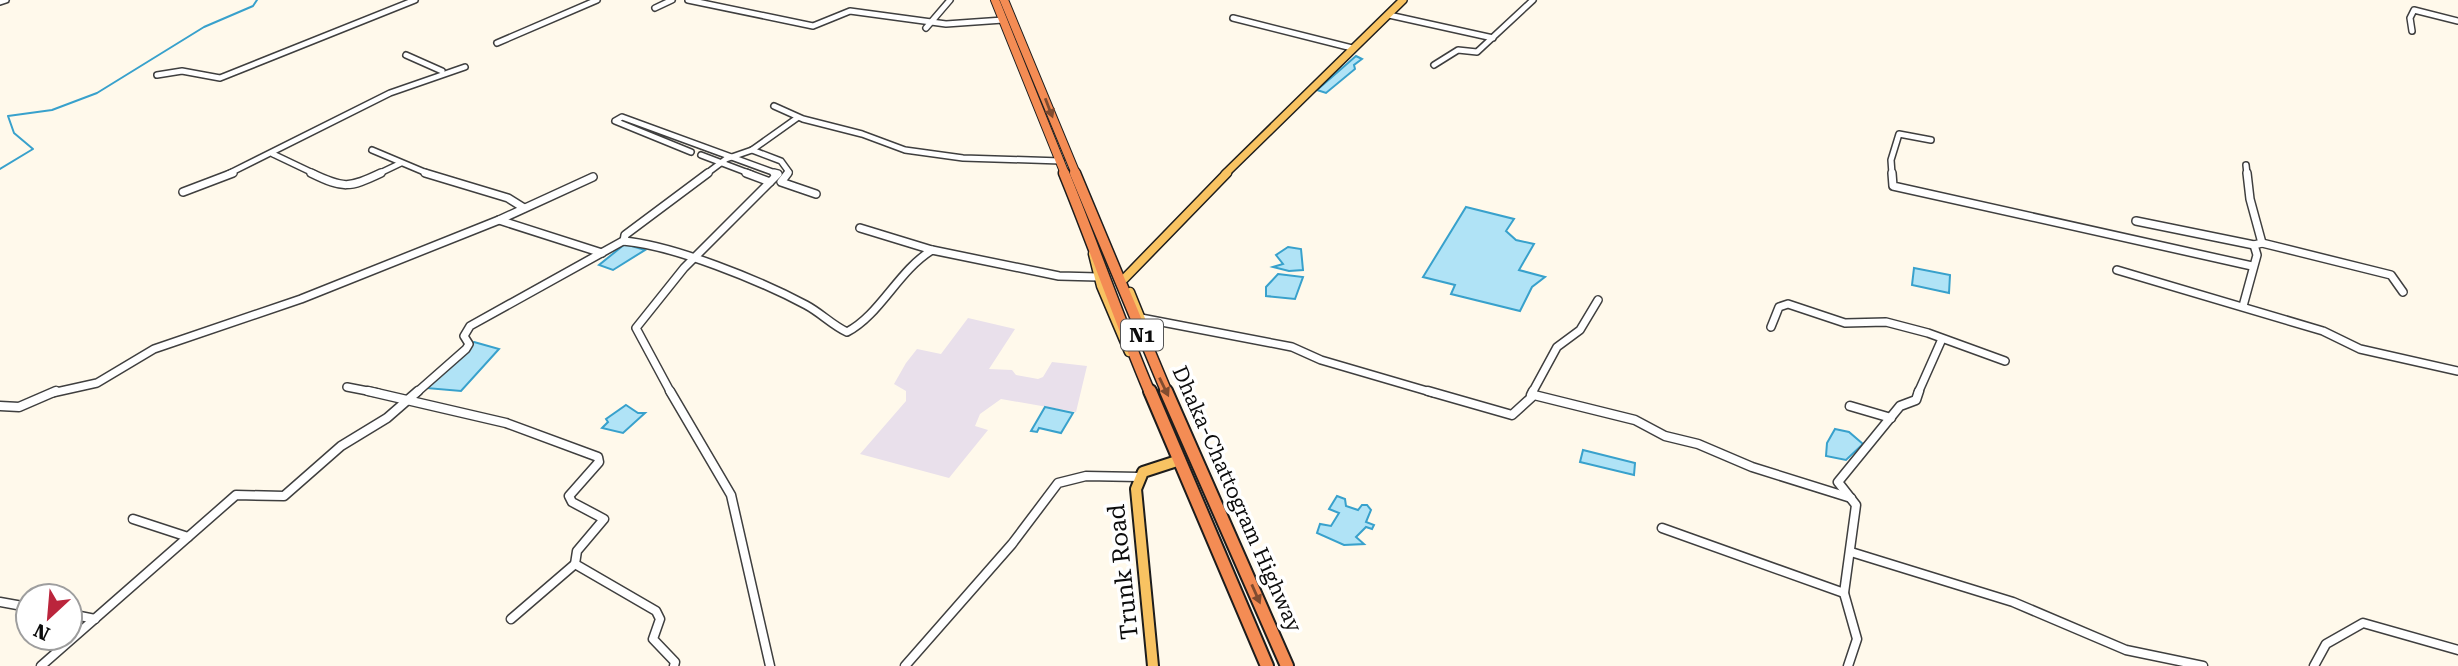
<svg xmlns="http://www.w3.org/2000/svg" width="2458" height="666" font-family="'Roboto Serif',serif">
	<style>
		.industrial { fill: #e9e0eb }
		.water { fill: #b0e3f6; stroke: #38a1cc; stroke-width: 2 }
		.lines { fill: none; stroke-linecap: round; stroke-linejoin: round }
		.stream { stroke: #38a1cc; stroke-width: 2 }
		.minor-far2-casing { stroke: #3f3f3f; stroke-width: 8 }
		.minor-far1-casing { stroke: #3f3f3f; stroke-width: 10 }
		.minor-casing { stroke: #3f3f3f; stroke-width: 11 }
		.major-far2-casing { stroke: #1d1d1d; stroke-width: 10 }
		.major-far1-casing { stroke: #1d1d1d; stroke-width: 11 }
		.major-casing { stroke: #1d1d1d; stroke-width: 14 }
		.highway-far2-casing { stroke: #1d1d1d; stroke-width: 10 }
		.highway-far1-casing { stroke: #1d1d1d; stroke-width: 13 }
		.highway-casing { stroke: #1d1d1d; stroke-width: 16 }
		.minor-far2 { stroke: #fff; stroke-width: 5 }
		.minor-far1 { stroke: #fff; stroke-width: 7 }
		.minor { stroke: #fff; stroke-width: 8 }
		.major-far2 { stroke: #f8c362; stroke-width: 7 }
		.major-far1 { stroke: #f8c362; stroke-width: 8 }
		.major { stroke: #f8c362; stroke-width: 10 }
		.highway-far2 { stroke: #f48c54; stroke-width: 8 }
		.highway-far1 { stroke: #f48c54; stroke-width: 10 }
		.highway { stroke: #f48c54; stroke-width: 12 }
		.oneway { fill: #804c30 }
		.labels { text-anchor: middle; dominant-baseline: central; stroke-width: 7; stroke-linejoin: round; paint-order: stroke }
		.shield { fill: #fff; stroke: #555; stroke-width: 2 }
		.shield-label { font-size: 19px; font-weight: bold; fill: #0c0c0c }
		.street-label { font-size: 21px; fill: #0c0c0c; stroke: #fff }
		.near-street-label { font-size: 24px; fill: #0c0c0c; stroke: #fff }
	</style>
	<rect width="100%" height="100%" fill="#fff9eb"/>
	<!-- industrial -->
	<path class="industrial" d="M968,318L1015,329L989,369L1012,370L1016,375L1038,379L1043,377L1052,362L1087,366L1076,412L1001,399L980,414L975,426L988,430L949,478L860,454L906,401V391L894,384L906,363L917,349L941,354Z"/>
	<!-- water -->
	<g class="water">
		<path d="M1356,56L1362,59L1354,65L1355,69L1326,93L1317,90Z"/>
		<path d="M1466,207L1514,219L1506,231L1516,240L1534,244L1519,270L1545,277L1532,287L1520,311L1451,294L1455,285L1423,277Z"/>
		<path d="M625,244L645,250L613,270L599,265Z"/>
		<path d="M1288,247L1301,249L1303,270L1289,271L1273,267L1283,264L1276,255Z"/>
		<path d="M1914,268L1950,275L1949,293L1912,285Z"/>
		<path d="M1278,274L1303,277L1295,299L1266,296V287Z"/>
		<path d="M474,342L499,349L461,391L426,388Z"/>
		<path d="M626,405L638,413H645L623,433L602,428L608,422L606,419Z"/>
		<path d="M1045,407L1073,413L1061,433L1039,428L1037,432L1031,431Z"/>
		<path d="M1835,429L1849,432L1863,444L1846,460L1826,456L1827,443Z"/>
		<path d="M1583,450L1635,463L1634,475L1580,462Z"/>
		<path d="M1337,496L1345,499L1346,506L1358,510L1362,505H1367L1371,510L1366,522L1374,525L1372,529L1366,527L1356,537L1364,544L1344,545L1317,533L1320,524L1331,526L1339,513L1329,509Z"/>
	</g>
	<g class="lines">
		<!-- stream -->
		<path class="stream" d="M0,169L33,149L14,133L8,116L52,110L97,93L204,27L253,6L257,0"/>
		<!-- minor-far2 casing -->
		<g class="minor-far2-casing">
			<g id="minor-far2">
				<path d="M688,0L813,26L850,11L946,24L1003,20"/>
				<path d="M0,2L6,0"/>
				<path d="M655,8L672,0"/>
				<path d="M1389,15L1493,38"/>
				<path d="M1233,18L1352,48"/>
				<path d="M926,28L950,0"/>
				<path d="M2412,31L2410,18L2414,10L2458,21"/>
				<path d="M497,43L597,0"/>
				<path d="M406,55L442,71"/>
				<path d="M1434,65L1458,50L1477,52L1533,0"/>
				<path d="M157,75L182,71L220,78L415,0"/>
				<path d="M774,106L803,119L862,134L905,150L963,158L1061,161"/>
				<path d="M372,150L429,174"/>
				<path d="M752,150L781,161L789,172L787,174"/>
				<path d="M691,152L615,121L622,117L778,174"/>
				<path d="M273,154L315,174"/>
				<path d="M701,155L751,174"/>
				<path d="M2246,165L2247,174"/>
				<path d="M228,174L390,93L465,67"/>
				<path d="M378,174L401,163"/>
				<path d="M706,174L726,159L752,150L797,118"/>
				<path d="M1892,174L1891,160L1899,134L1931,140"/>
			</g>
		</g>
		<!-- minor-far1 casing -->
		<g class="minor-far1-casing">
			<g id="minor-far1">
				<path d="M311,173C344,189 349,188 381,173"/>
				<path d="M425,173L508,198L524,208"/>
				<path d="M746,173L770,182"/>
				<path d="M788,173L781,182L816,194"/>
				<path d="M1892,173L1893,186L2252,266"/>
				<path d="M183,192L233,173"/>
				<path d="M499,220L602,253"/>
				<path d="M2136,221L2254,245"/>
				<path d="M860,228L932,250"/>
				<path d="M624,241L625,235L708,173"/>
				<path d="M2262,243L2391,275L2403,292"/>
				<path d="M2117,270L2323,331L2360,349L2458,371"/>
				<path d="M2243,306L2257,255L2254,245L2262,243L2250,199L2247,173"/>
				<path d="M1141,318L1292,347L1321,360L1434,393"/>
				<path d="M1771,327L1779,307L1788,304L1845,323L1886,322L1928,333L2005,361"/>
				<path d="M347,387L378,393"/>
				<path d="M52,393L97,383L154,349L301,299L499,220L593,177"/>
				<path d="M416,393L466,349L469,344L464,336L470,326L623,241C673,245 761,281 806,305C821,313 832,325 847,332C880,315 898,271 932,250L1059,276L1098,277"/>
				<path d="M671,393L636,328L684,268L778,174L774,173"/>
				<path d="M1532,393L1557,347L1580,330L1598,300"/>
				<path d="M1918,393L1942,339"/>
			</g>
		</g>
		<!-- minor casing -->
		<g class="minor-casing">
			<g id="minor">
				<path d="M368,391L506,423L598,457L599,462L569,496L572,502L604,519L577,551L575,564L656,611L660,619L653,639L675,662L674,666"/>
				<path d="M670,391L731,495L770,666"/>
				<path d="M1428,391L1512,415L1534,395L1635,420L1665,436L1698,444L1752,467L1851,498"/>
				<path d="M1531,395L1533,391"/>
				<path d="M0,406L19,407L56,391"/>
				<path d="M1850,406L1891,418"/>
				<path d="M133,519L188,537"/>
				<path d="M1662,528L1844,593"/>
				<path d="M1851,552L2013,602L2126,650L2203,666"/>
				<path d="M0,602L28,607"/>
				<path d="M70,614L95,619"/>
				<path d="M511,619L575,564"/>
				<path d="M41,666L236,495L284,496L341,446L387,418L418,391"/>
				<path d="M905,666L1012,544L1058,483L1086,476L1139,477"/>
				<path d="M1848,666L1857,639L1844,593L1856,505L1838,482L1900,406L1916,400L1919,391"/>
				<path d="M2314,666L2326,644L2363,623L2458,650"/>
			</g>
		</g>
		<!-- major-far2 casing -->
		<g class="major-far2-casing">
			<path id="major-far2" d="M1225,174L1403,0"/>
		</g>
		<!-- major-far1 casing -->
		<g class="major-far1-casing">
			<g id="major-far1">
				<path d="M1093,254L1101,286L1129,352"/>
				<path d="M1124,279L1227,173"/>
				<path d="M1130,292L1147,334"/>
			</g>
		</g>
		<!-- major casing -->
		<g class="major-casing">
			<path id="major" d="M1153,666L1136,489L1143,472L1180,460"/>
		</g>
		<!-- highway-far2 casing -->
		<g class="highway-far2-casing">
			<g id="highway-far2">
				<path d="M995,0L1065,174"/>
				<path d="M1004,0L1076,174"/>
			</g>
		</g>
		<!-- highway-far1 casing -->
		<g class="highway-far1-casing">
			<g id="highway-far1">
				<path d="M1064,173C1094,246 1119,320 1150,393"/>
				<path d="M1075,173L1167,393"/>
			</g>
		</g>
		<!-- highway casing -->
		<g class="highway-casing">
			<g id="highway">
				<path d="M1150,391L1267,666"/>
				<path d="M1166,391L1287,666"/>
			</g>
		</g>
		<!-- minor-far2 -->
		<use href="#minor-far2" class="minor-far2"/>
		<!-- minor-far1 -->
		<use href="#minor-far1" class="minor-far1"/>
		<!-- minor -->
		<use href="#minor" class="minor"/>
		<!-- major-far2 -->
		<use href="#major-far2" class="major-far2"/>
		<!-- major-far1 -->
		<use href="#major-far1" class="major-far1"/>
		<!-- major -->
		<use href="#major" class="major"/>
		<!-- highway-far2 -->
		<use href="#highway-far2" class="highway-far2"/>
		<!-- highway-far1 -->
		<use href="#highway-far1" class="highway-far1"/>
		<!-- highway -->
		<use href="#highway" class="highway"/>
	</g>
	<!-- one-way arrows -->
	<defs><path id="oneway-solid" d="M-6-.8H1V-3.2L6.5 0L1 3.2V.8H-6Z" transform="scale(1.75)"/></defs>
	<g class="oneway">
		<use href="#oneway-solid" transform="translate(1049 108) rotate(69)"/>
		<use href="#oneway-solid" transform="translate(1164 387) rotate(64)"/>
		<use href="#oneway-solid" transform="translate(1256 594) rotate(66)"/>
	</g>
	<g class="labels">
		<!-- shield labels -->
		<rect class="shield" x="1121" y="319.5" width="42" height="31" rx="5"/>
		<g class="shield-label">
			<text x="1142" y="335">N1</text>
		</g>
		<!-- street labels -->
		<g class="street-label">
			<text transform="translate(1237 499) rotate(66)">Dhaka-Chattogram Highway</text>
		</g>
		<!-- near-street labels -->
		<g class="near-street-label">
			<text transform="translate(1123 572) rotate(-96)">Trunk Road</text>
		</g>
	</g>
	<!-- north arrow -->
	<g transform="translate(49 617) rotate(206)"><circle r="33" fill="#ffffff" stroke="#9e9e9e" stroke-width="2"/>
	<path d="M0-5L12 26L0 18L-12 26Z" fill="#bb253c"/>
	<text y="-10" font-size="19" font-weight="bold" text-anchor="middle" fill="#0c0c0c">N</text>
	</g>
</svg>
